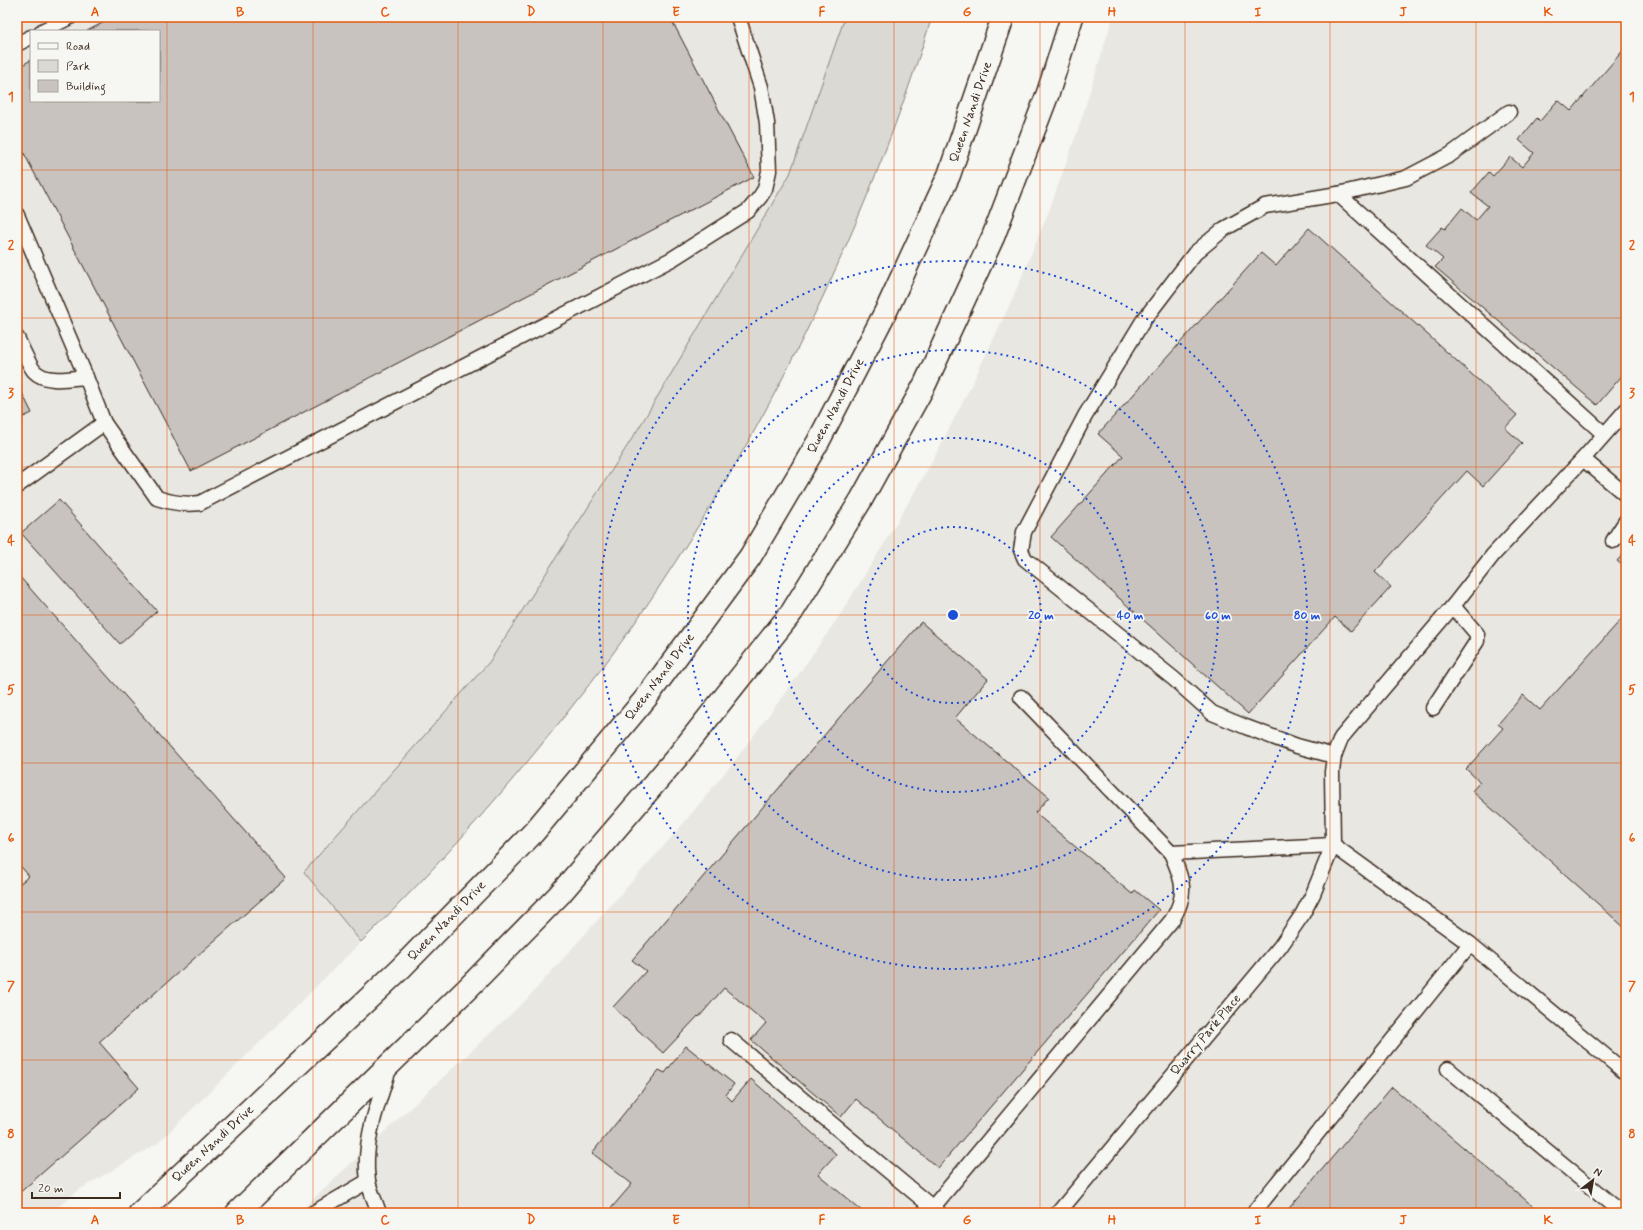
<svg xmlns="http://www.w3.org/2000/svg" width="1643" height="1230" font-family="Mynerve,sans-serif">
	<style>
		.built { fill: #e8e7e2; fill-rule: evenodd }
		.green { fill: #dad9d3; stroke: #8a8278 }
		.building { fill: #c8c3be; stroke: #3b2a1e }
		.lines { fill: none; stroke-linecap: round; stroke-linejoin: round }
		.lane-casing { stroke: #3b2a1e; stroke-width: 17 }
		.secondary-casing { stroke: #3b2a1e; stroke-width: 25 }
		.lane { stroke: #f6f6f2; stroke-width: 14 }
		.secondary { stroke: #f6f6f2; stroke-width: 22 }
		.grid { fill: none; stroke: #e8590c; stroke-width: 1; stroke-opacity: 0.55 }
		.ring { fill: none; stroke: #1d4ed8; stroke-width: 2; stroke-dasharray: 2 4 }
		.labels { text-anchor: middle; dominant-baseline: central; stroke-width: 3.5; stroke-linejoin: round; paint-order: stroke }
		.street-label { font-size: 13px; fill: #3b2a1e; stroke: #f6f6f2 }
		.centre { fill: #1d4ed8; stroke: #f6f6f2; stroke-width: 2 }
		.ring-label { font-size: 12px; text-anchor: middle; font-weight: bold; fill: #1d4ed8; stroke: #f6f6f2; stroke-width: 3.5; stroke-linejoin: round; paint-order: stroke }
		.neatline { fill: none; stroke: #e8590c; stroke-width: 1.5 }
		.grid-label { font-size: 13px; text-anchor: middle; font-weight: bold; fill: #e8590c }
	</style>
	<rect width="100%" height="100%" fill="#f6f6f2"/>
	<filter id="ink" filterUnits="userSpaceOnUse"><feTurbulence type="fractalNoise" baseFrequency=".025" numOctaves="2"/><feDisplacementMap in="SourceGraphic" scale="8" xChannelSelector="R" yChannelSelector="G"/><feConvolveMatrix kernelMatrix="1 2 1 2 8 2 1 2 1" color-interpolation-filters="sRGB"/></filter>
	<g filter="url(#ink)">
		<!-- built -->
		<g class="built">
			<path d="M17,17H845L790,174L640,426L490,661L304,872L361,942L158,1143L77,1191L51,1213H17ZM31,31H159V101H31Z"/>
			<path d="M1113,17H1626V1213H298L527,999L679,829L736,759L789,688L840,615L887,539L932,462L973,382L1012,300L1047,216L1078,130Z"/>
		</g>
		<!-- green -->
		<path class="green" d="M845,17H932C871,210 785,394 674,564C647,606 619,647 588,686C518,777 443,862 361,942L304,872L490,661L640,426L790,174Z"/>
		<!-- building -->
		<g class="building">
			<path d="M114,17H670L754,177L191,471L17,140V68L31,60V101H159V31H87Z"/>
			<path d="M1626,47V371L1597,405L1435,267L1443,259L1426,245L1442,227L1445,229L1462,208L1476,220L1488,206L1471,193L1489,172L1493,176L1510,157L1522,167L1534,153L1519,140L1537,118L1540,121L1558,100L1571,111Z"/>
			<path d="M1309,228L1517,415L1505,428L1522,443L1483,486L1467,471L1375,572L1391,587L1351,631L1335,617L1248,714L1051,537L1123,456L1098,434L1261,253L1276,266Z"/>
			<path d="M17,383L32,413L17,420Z"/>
			<path d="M59,500L157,611L120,644L21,533Z"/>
			<path d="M1626,551V568L1617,561Z"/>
			<path d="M19,576L286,878L99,1042L139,1088L17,1195V886L29,876L17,862V578Z"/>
			<path d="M1626,614V929L1472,791L1480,782L1466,769L1503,728L1498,724L1523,695L1540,710Z"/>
			<path d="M921,622L988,679L955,718L1049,797L1035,813L1132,894L1135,890L1159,910L938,1168L856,1099L841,1117L751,1040L766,1023L724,988L699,1017L698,1016L663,1053L613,1007L646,971L632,960Z"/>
			<path d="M686,1046L734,1084L726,1095L732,1101L751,1079L836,1154L818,1174L864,1213H607L632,1184L592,1153L659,1070L665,1073Z"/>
			<path d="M1392,1087L1541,1213H1285Z"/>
		</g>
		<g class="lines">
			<!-- lane casing -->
			<g class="lane-casing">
				<g id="lane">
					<path d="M42,31L70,17"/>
					<path d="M17,44L31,37"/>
					<path d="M1338,194L1604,434"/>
					<path d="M17,215L86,377L104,423L17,486"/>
					<path d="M17,338C21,346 29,365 34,371C46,384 71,378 86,377"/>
					<path d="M104,423L157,498C172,503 184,505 200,503L672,259L748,211L760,197L765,189L769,171L767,123L761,87L738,17"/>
					<path d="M1583,459L1626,495"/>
					<path d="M1613,541L1626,521"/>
					<path d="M1433,708L1477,641V634L1453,606"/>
					<path d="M1334,756L1297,746L1246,727L1212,713L1174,679L1025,559L1021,550L1024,532L1085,416L1143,321L1195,253L1224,229L1265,206L1338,194L1406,178L1450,155L1509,112"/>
					<path d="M1171,853L1333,845L1470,944L1626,1073"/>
					<path d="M731,1040L939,1213"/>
					<path d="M1448,1069L1622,1213"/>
					<path d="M313,1213L368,1181"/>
					<path d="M379,1213C376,1203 370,1191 368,1181C362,1142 379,1102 390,1066"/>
					<path d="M928,1213L1172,920C1188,894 1183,880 1171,853L1021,697"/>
					<path d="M1058,1213L1280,947L1302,915L1313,894L1333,845L1332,772L1334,756L1341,738L1453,606L1493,555L1583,459L1626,410"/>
					<path d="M1253,1213L1470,944"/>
				</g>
			</g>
			<!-- secondary casing -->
			<g class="secondary-casing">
				<g id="secondary">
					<path d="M140,1213L401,968L534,832L646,698L750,557L818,442L887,309L949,175L1003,17"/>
					<path d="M237,1213L468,988L559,895L678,756L792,612L861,500L925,384L993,237L1048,93L1072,17"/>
				</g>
			</g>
			<!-- lane -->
			<use href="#lane" class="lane"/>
			<!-- secondary -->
			<use href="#secondary" class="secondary"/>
		</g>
	</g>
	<!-- grid -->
	<path class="grid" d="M167,17V1213M313,17V1213M458,17V1213M603,17V1213M749,17V1213M894,17V1213M1040,17V1213M1185,17V1213M1330,17V1213M1476,17V1213M17,170H1626M17,318H1626M17,467H1626M17,615H1626M17,763H1626M17,912H1626M17,1060H1626"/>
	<!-- distance rings -->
	<g class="ring">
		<circle cx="953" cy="615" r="88"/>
		<circle cx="953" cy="615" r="177"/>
		<circle cx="953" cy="615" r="265"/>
		<circle cx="953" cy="615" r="354"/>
	</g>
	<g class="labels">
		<!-- street labels -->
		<g class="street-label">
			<text transform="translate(971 112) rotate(-71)">Queen Nandi Drive</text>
			<text transform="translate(836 406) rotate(-62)">Queen Nandi Drive</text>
			<text transform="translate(660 677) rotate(-53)">Queen Nandi Drive</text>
			<text transform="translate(447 921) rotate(-46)">Queen Nandi Drive</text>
			<text transform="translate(1206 1035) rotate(-50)">Quarry Park Place</text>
			<text transform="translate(213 1144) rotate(-43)">Queen Nandi Drive</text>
		</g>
	</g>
	<circle cx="953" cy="615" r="6" class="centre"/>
	<g class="ring-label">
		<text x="1041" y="619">20 m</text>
		<text x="1130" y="619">40 m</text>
		<text x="1218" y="619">60 m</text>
		<text x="1307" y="619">80 m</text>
	</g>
	<!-- margin -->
	<rect width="1643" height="1230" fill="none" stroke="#f6f6f2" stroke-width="44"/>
	<!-- legend -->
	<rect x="30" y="30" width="130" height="72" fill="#f6f6f2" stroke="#aba49d"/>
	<rect x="38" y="43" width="20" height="6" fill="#f6f6f2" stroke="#aba49d"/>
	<text x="66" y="50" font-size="12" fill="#3b2a1e">Road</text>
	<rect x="38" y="60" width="20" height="12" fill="#dad9d3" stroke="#aba49d"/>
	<text x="66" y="70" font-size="12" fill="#3b2a1e">Park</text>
	<rect x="38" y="80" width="20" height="12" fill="#c8c3be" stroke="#aba49d"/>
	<text x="66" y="90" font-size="12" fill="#3b2a1e">Building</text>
	<!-- north arrow -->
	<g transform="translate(1593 1180) rotate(31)" stroke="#f6f6f2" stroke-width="3" paint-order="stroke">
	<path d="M0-3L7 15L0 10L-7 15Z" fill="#3b2a1e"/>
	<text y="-6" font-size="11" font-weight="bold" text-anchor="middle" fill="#3b2a1e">N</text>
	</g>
	<!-- scale -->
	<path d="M32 1192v6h88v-6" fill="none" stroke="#3b2a1e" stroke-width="2"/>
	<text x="38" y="1192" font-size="12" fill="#3b2a1e" stroke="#f6f6f2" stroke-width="3" paint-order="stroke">20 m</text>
	<rect x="22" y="22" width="1599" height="1186" class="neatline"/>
	<g class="grid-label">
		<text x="95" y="16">A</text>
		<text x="240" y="16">B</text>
		<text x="385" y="16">C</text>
		<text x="531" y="16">D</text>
		<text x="676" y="16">E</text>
		<text x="822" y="16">F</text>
		<text x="967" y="16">G</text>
		<text x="1112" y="16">H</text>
		<text x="1258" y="16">I</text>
		<text x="1403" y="16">J</text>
		<text x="1548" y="16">K</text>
		<text x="11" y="101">1</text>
		<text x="1632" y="101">1</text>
		<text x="11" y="249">2</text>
		<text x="1632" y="249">2</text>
		<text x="11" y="397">3</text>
		<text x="1632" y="397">3</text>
		<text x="11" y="545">4</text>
		<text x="1632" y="545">4</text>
		<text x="11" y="694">5</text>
		<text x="1632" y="694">5</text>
		<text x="11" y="842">6</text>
		<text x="1632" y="842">6</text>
		<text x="11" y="990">7</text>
		<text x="1632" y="990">7</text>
		<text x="11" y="1138">8</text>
		<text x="1632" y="1138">8</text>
		<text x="95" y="1224">A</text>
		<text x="240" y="1224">B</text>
		<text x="385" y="1224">C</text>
		<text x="531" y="1224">D</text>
		<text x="676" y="1224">E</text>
		<text x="822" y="1224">F</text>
		<text x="967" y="1224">G</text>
		<text x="1112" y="1224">H</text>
		<text x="1258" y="1224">I</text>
		<text x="1403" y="1224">J</text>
		<text x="1548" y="1224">K</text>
	</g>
</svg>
